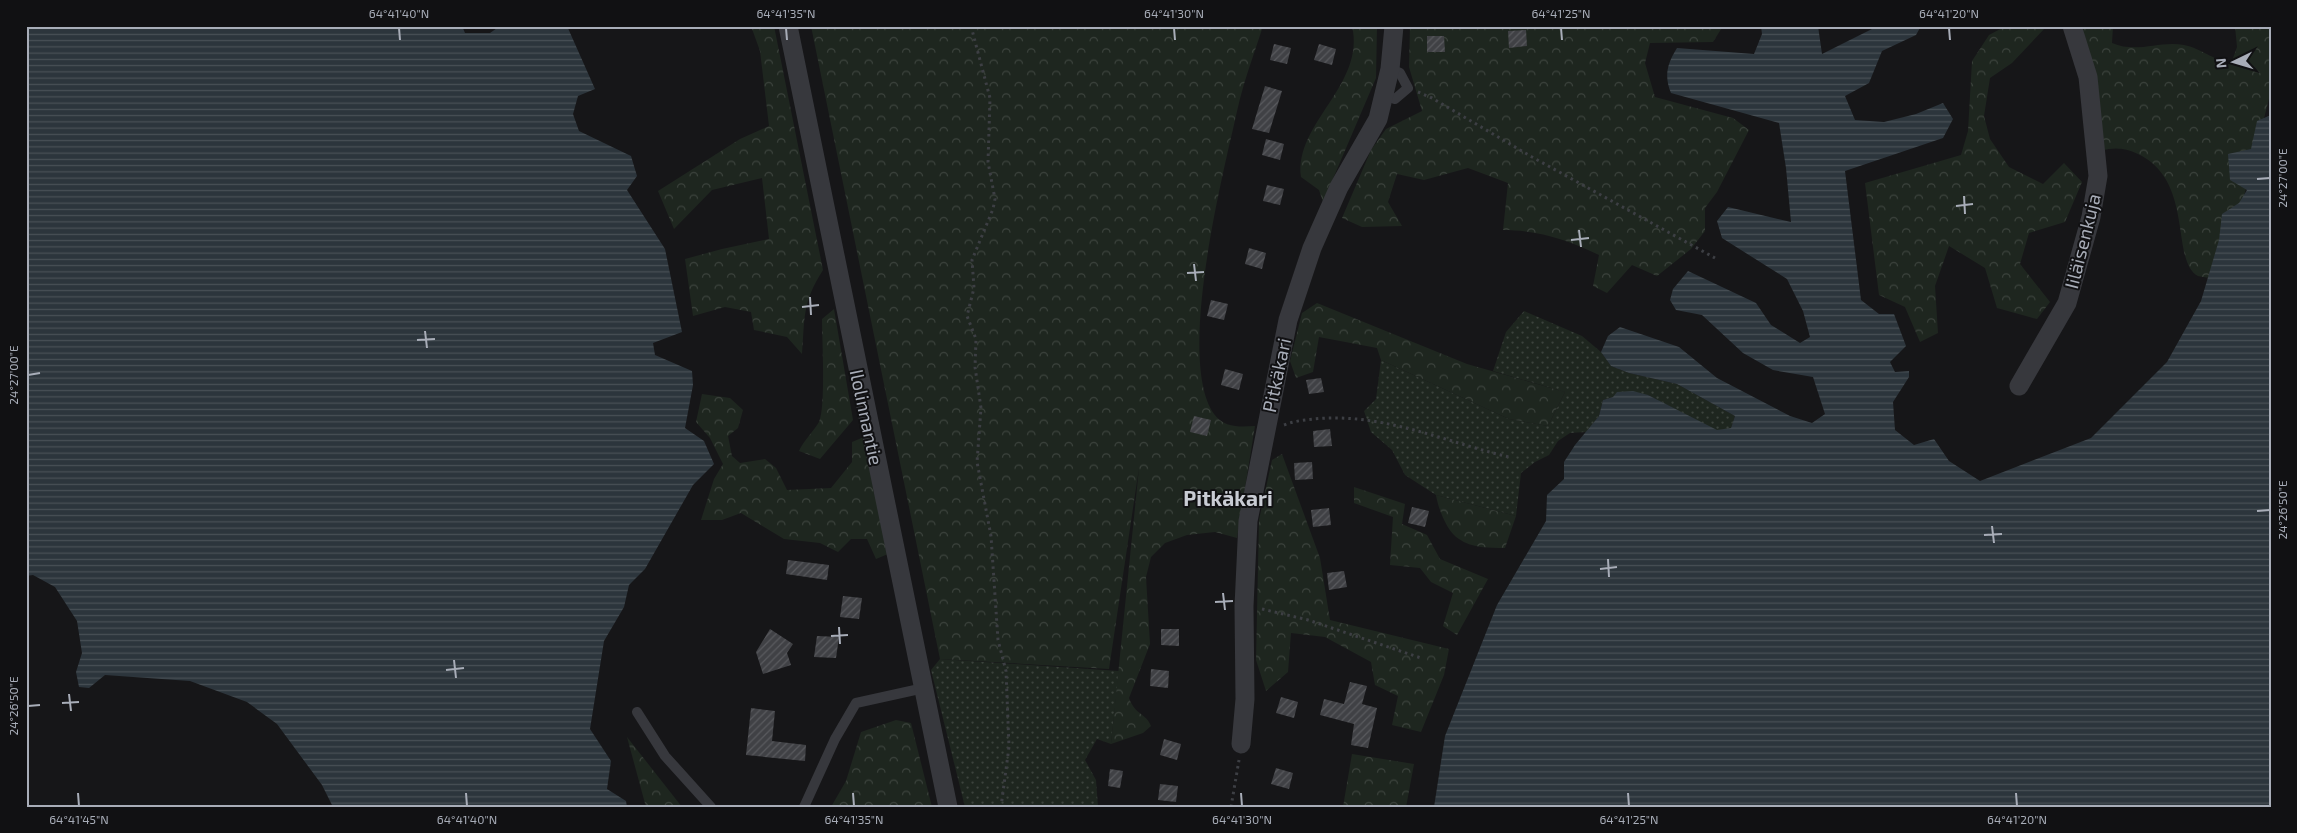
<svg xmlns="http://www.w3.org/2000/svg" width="2297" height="833" font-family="'Exo 2',sans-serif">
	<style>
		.grass { fill: url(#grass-dots) }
		.forest { fill: url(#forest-crowns) }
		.water { fill: url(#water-rules) }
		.building { fill: url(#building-hatch) }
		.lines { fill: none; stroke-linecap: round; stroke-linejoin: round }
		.path { stroke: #3d3f44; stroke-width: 3; stroke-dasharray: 2.5 4; stroke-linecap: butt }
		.service { stroke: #37383d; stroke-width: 10 }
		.minor { stroke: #37383d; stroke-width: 19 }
		.ticks { fill: none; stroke: #a8adb8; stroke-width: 2 }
		.labels { text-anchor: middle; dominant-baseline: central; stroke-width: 4; stroke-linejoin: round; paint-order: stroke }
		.street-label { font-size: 19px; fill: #a8adb8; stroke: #111113 }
		.quarter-label { font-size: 21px; font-weight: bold; fill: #c9ccd4; stroke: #111113 }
		.neatline { fill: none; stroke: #a8adb8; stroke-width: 2 }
		.ticks-label { font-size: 12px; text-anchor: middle; fill: #a8adb8 }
	</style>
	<defs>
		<pattern id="grass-dots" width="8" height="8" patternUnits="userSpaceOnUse" patternTransform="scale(1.25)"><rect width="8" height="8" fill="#1e261f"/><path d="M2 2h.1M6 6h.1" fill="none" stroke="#3c433d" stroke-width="1.8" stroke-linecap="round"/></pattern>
		<pattern id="forest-crowns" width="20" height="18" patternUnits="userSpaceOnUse" patternTransform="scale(1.25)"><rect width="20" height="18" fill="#1e261f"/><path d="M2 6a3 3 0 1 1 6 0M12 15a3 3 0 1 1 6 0" fill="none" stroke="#3c433d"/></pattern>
		<pattern id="water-rules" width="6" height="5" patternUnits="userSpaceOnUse" patternTransform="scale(1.25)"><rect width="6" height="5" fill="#2c353c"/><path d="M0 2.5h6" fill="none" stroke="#485056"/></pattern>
		<pattern id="building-hatch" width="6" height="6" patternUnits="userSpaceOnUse" patternTransform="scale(1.25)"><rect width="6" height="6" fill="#404145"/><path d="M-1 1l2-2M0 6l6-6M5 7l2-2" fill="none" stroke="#595a5e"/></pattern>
	</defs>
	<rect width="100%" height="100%" fill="#161618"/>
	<!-- grass -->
	<g class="grass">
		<path d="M1524,311L1582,336L1601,352L1611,366L1629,373L1677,384L1735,416L1731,428L1717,431L1648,395L1613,397L1603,400L1599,416L1586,432L1570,433L1558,441L1549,455L1535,462L1521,473L1516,516L1436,495L1405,475L1392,450L1371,432L1364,411L1376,399L1381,360L1509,419L1548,426L1565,392L1493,371L1506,332Z"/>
		<path d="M940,659L1119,671L1111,744L1097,739L1085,760L1096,780L1098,807H965L931,670Z"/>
	</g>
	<!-- forest -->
	<g class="forest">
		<path d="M751,26H774L823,270C802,303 805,317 802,354L787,337L754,330L751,312L725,307L693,316L685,259L722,249L769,239L762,178L712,190L674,229L658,191L740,139L769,126L760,51Z"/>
		<path d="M811,26H1263C1257,45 1250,64 1244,84C1238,104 1234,126 1229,146C1216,205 1179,364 1214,414C1224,428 1240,427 1255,426L1237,538L1215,532L1187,535L1165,543L1151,557L1146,577L1150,644L1129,698C1135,715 1146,713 1151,726L1143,733L1111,744L1139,468L1109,669L940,659Z"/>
		<path d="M1352,26H1377L1376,78L1323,202L1319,190L1301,177C1294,123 1366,85 1352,26Z"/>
		<path d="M1410,26H1723L1713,42L1650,43L1645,63L1655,97L1733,118L1749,130L1717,192L1705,208V231L1691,249L1657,276L1632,265L1607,293L1593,286L1599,255C1568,240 1537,230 1503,230L1508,183L1468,168L1424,180L1397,174L1388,202L1402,226L1362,227L1342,218L1371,150L1386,129L1422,111L1409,67Z"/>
		<path d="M2006,26H2043L2045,28L2012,63L1990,78L1984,116L1990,139L2009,167L2043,184L2064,163L2082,182L2065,222L2029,233L2020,264L2050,302L2037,319L1997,308L1985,268L1949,246L1935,286L1938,333L1920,342L1905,307L1879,295L1865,183L1961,155L1968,131L1972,61L1989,35Z"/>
		<path d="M2077,26H2113L2112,43C2137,54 2160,40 2184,45C2201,48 2214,62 2232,61L2237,47L2235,26H2271V91L2235,231L2209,278C2206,277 2201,277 2198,276C2170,261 2195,181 2138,154C2125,148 2114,147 2101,151Z"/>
		<path d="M1317,303L1467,364L1565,392L1548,426L1509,419L1381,360L1377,348L1319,337L1313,372L1296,378L1290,361L1302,313Z"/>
		<path d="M834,309L853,420L820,459L799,451C804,440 813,432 819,422C826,407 822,339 822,319Z"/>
		<path d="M702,394L730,398L743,410L738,428L728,436L732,456L740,463L765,459L776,468L787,490L831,488L852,462V442L864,437L888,554L876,559L867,539H851L838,552L820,543L784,539L741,513L722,520H701L714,479L723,464L710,438L696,422Z"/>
		<path d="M1282,454L1320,558L1330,620L1449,649L1444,675L1421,732L1392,725L1398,696L1375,685L1371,662L1325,637L1291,633L1288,672L1266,691L1256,660L1259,520L1272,460Z"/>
		<path d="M1354,487L1405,504L1402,524L1427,535L1440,559L1488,579L1457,635L1443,626L1453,593L1431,582L1420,568L1390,565L1393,517L1354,503Z"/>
		<path d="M1436,495L1516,516L1505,548C1490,548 1471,548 1459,539C1447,532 1438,508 1436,495Z"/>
		<path d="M896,720L911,723L932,807H831L846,781L861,732Z"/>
		<path d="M627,737L682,807H646Z"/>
		<path d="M1352,754L1414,764L1406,807H1343Z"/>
	</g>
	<!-- water -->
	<g class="water">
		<path d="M26,26H462L465,33H490L500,26H516L525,29L533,26H567L595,89L578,96L573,114L579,131L631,156L637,176L627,190L665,249L682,332L653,343L655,355L692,371L693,385L685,428L704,441L714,464L693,485L645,569L629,585L624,607L604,641L590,729L611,761L607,789L626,801L627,807H333L322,785L277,724L247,702L190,681L105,675L89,688L79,687L76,672L82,653L77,621L55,587L33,575L26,576Z"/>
		<path d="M1761,26H1818L1822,54L1878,26H1921L1916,35L1882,51L1869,83L1845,96L1855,120L1884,122L1916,114L1943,103L1953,119L1943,138L1845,171L1861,300L1879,314H1894L1906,346L1890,362L1895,372L1909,371V377L1893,402L1895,430L1914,445L1934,439L1949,461L1980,481L2091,438L2167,362L2201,301L2219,240L2222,214L2239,203L2247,190L2230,180L2228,154L2251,149L2257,121L2271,115V807H1434L1445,736L1497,605L1546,521L1547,495L1564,479V462L1575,445L1599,416L1603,400L1613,397L1617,392L1633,391L1648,395L1717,430L1731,428L1735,416L1677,384L1629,373L1611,366L1601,352L1608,336L1620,327L1679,347L1717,378L1790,416L1812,423L1825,414L1813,377L1773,370L1743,353L1702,315L1676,310L1670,300L1673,289L1688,271L1756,303L1771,325L1800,343L1810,337L1803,311L1787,279L1722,238L1717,221L1728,207L1791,222L1786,168L1779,123L1671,93C1664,76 1667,64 1677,48L1754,54L1762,34Z"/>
	</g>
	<!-- building -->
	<g class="building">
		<path d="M1526,30L1527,46L1509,48L1508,31Z"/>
		<path d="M1427,36H1444L1445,52H1427Z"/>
		<path d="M1274,44L1291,48L1287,64L1270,60Z"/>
		<path d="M1319,44L1336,49L1332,65L1314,60Z"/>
		<path d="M1265,86L1282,91L1269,133L1252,129Z"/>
		<path d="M1266,139L1284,144L1280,160L1262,155Z"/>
		<path d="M1267,185L1284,189L1280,205L1263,201Z"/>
		<path d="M1249,248L1266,253L1262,269L1245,264Z"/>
		<path d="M1211,300L1228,304L1224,320L1207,316Z"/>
		<path d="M1225,369L1243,374L1239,390L1221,385Z"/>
		<path d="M1321,378L1324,392L1309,394L1306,380Z"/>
		<path d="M1194,416L1211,420L1207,436L1190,432Z"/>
		<path d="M1330,429L1332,446L1314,447L1313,431Z"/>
		<path d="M1312,462L1313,479L1295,480L1294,463Z"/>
		<path d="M1412,507L1429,511L1425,527L1408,523Z"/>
		<path d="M1329,508L1331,525L1313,527L1311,510Z"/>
		<path d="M788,560L829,565L827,580L786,574Z"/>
		<path d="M1344,571L1347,587L1329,590L1327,573Z"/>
		<path d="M843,596L862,598L859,619L840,617Z"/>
		<path d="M770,629L793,644L787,653L791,665L763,674L756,652Z"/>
		<path d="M1161,629H1179V646L1161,645Z"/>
		<path d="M817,636L839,637L836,658L814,657Z"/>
		<path d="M1151,669L1169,671L1168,688L1150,686Z"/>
		<path d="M1350,682L1367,686L1362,704L1377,708L1368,748L1351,745L1354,724L1320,715L1324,699L1344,704Z"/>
		<path d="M1281,697L1298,702L1294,718L1276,713Z"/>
		<path d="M751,708L775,711L772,741L806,745L805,761L746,755Z"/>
		<path d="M1164,739L1181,744L1177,760L1160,755Z"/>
		<path d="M1276,768L1293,773L1289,789L1271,784Z"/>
		<path d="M1110,769L1123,771L1120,788L1108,786Z"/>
		<path d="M1160,784L1178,786L1176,802L1158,800Z"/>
	</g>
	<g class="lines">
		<!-- path -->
		<g class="path">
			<path d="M971,26L990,98L988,162L995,199L993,209L972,260L974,288L967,316L976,339L975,367L981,408L977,462L991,536L998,640L1006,671L1009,747L1001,807"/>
			<path d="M1418,92L1432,98L1532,157L1715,258"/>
			<path d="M1284,425C1294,421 1304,420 1314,419C1382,412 1445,442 1509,457"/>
			<path d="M1262,609L1308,620L1421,658"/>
			<path d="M1231,807L1239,760"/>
		</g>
		<!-- service -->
		<g class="service">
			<path d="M1385,95L1395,99L1408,88L1400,73L1390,69"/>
			<path d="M637,712L665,756L711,807"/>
			<path d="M804,807L835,739L856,703L924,688"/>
		</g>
		<!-- minor -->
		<g class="minor">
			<path d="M788,26C839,287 894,547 948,807"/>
			<path d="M2019,386L2067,303L2091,217L2098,176L2088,77L2072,26"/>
			<path d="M1241,744L1245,699L1244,606L1248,521L1288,320L1312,248L1339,187L1378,119L1390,69L1394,26"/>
		</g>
	</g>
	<!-- ticks -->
	<path class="ticks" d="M399,28L400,40M786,28L787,40M1174,28L1175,40M1561,28L1562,40M1949,28L1950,40M2257,179L2270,178M1964,196L1965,214M1956,206L1973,204M1579,230L1581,247M1571,240L1589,238M1194,264L1196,281M1187,273L1204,272M810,297L811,315M802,307L819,305M425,331L427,348M417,340L435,339M28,375L40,373M2257,511L2270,510M1992,526L1994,543M1984,535L2002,534M1608,559L1609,577M1600,569L1617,567M1223,593L1225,610M1215,602L1233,601M839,627L840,644M831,636L848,635M454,660L456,678M446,670L464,668M69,694L71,711M62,703L79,702M28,706L40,705M78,793L79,806M466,793L467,806M853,793L854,806M1241,793L1242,806M1628,793L1629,806M2016,793L2017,806"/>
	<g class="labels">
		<!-- street labels -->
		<g class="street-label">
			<text transform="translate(2082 241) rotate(-76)">Iiläisenkuja</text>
			<text transform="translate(1276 375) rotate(-78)">Pitkäkari</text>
			<text transform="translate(867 417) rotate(78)">Ilolinnantie</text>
		</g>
		<!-- quarter labels -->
		<g class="quarter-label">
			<text x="1228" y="497">Pitkäkari</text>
		</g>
	</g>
	<!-- border -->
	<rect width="2297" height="833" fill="none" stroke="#111113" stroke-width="55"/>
	<!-- north arrow -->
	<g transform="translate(2234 62) rotate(265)" stroke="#111113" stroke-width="4" paint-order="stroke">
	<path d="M0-4L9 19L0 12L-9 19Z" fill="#a8adb8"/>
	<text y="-8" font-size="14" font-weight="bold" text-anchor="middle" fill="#a8adb8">N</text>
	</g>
	<rect x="28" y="28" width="2242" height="778" class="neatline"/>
	<g class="ticks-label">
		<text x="399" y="18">64°41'40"N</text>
		<text x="786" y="18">64°41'35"N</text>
		<text x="1174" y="18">64°41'30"N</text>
		<text x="1561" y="18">64°41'25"N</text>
		<text x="1949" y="18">64°41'20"N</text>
		<text transform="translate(2283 178) rotate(-90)" y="4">24°27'00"E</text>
		<text transform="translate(14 375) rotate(-90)" y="4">24°27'00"E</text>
		<text transform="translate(2283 510) rotate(-90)" y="4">24°26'50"E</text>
		<text transform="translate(14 706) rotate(-90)" y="4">24°26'50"E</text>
		<text x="79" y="824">64°41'45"N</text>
		<text x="467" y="824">64°41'40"N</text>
		<text x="854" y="824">64°41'35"N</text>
		<text x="1242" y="824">64°41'30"N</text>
		<text x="1629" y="824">64°41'25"N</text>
		<text x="2017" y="824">64°41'20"N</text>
	</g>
</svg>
